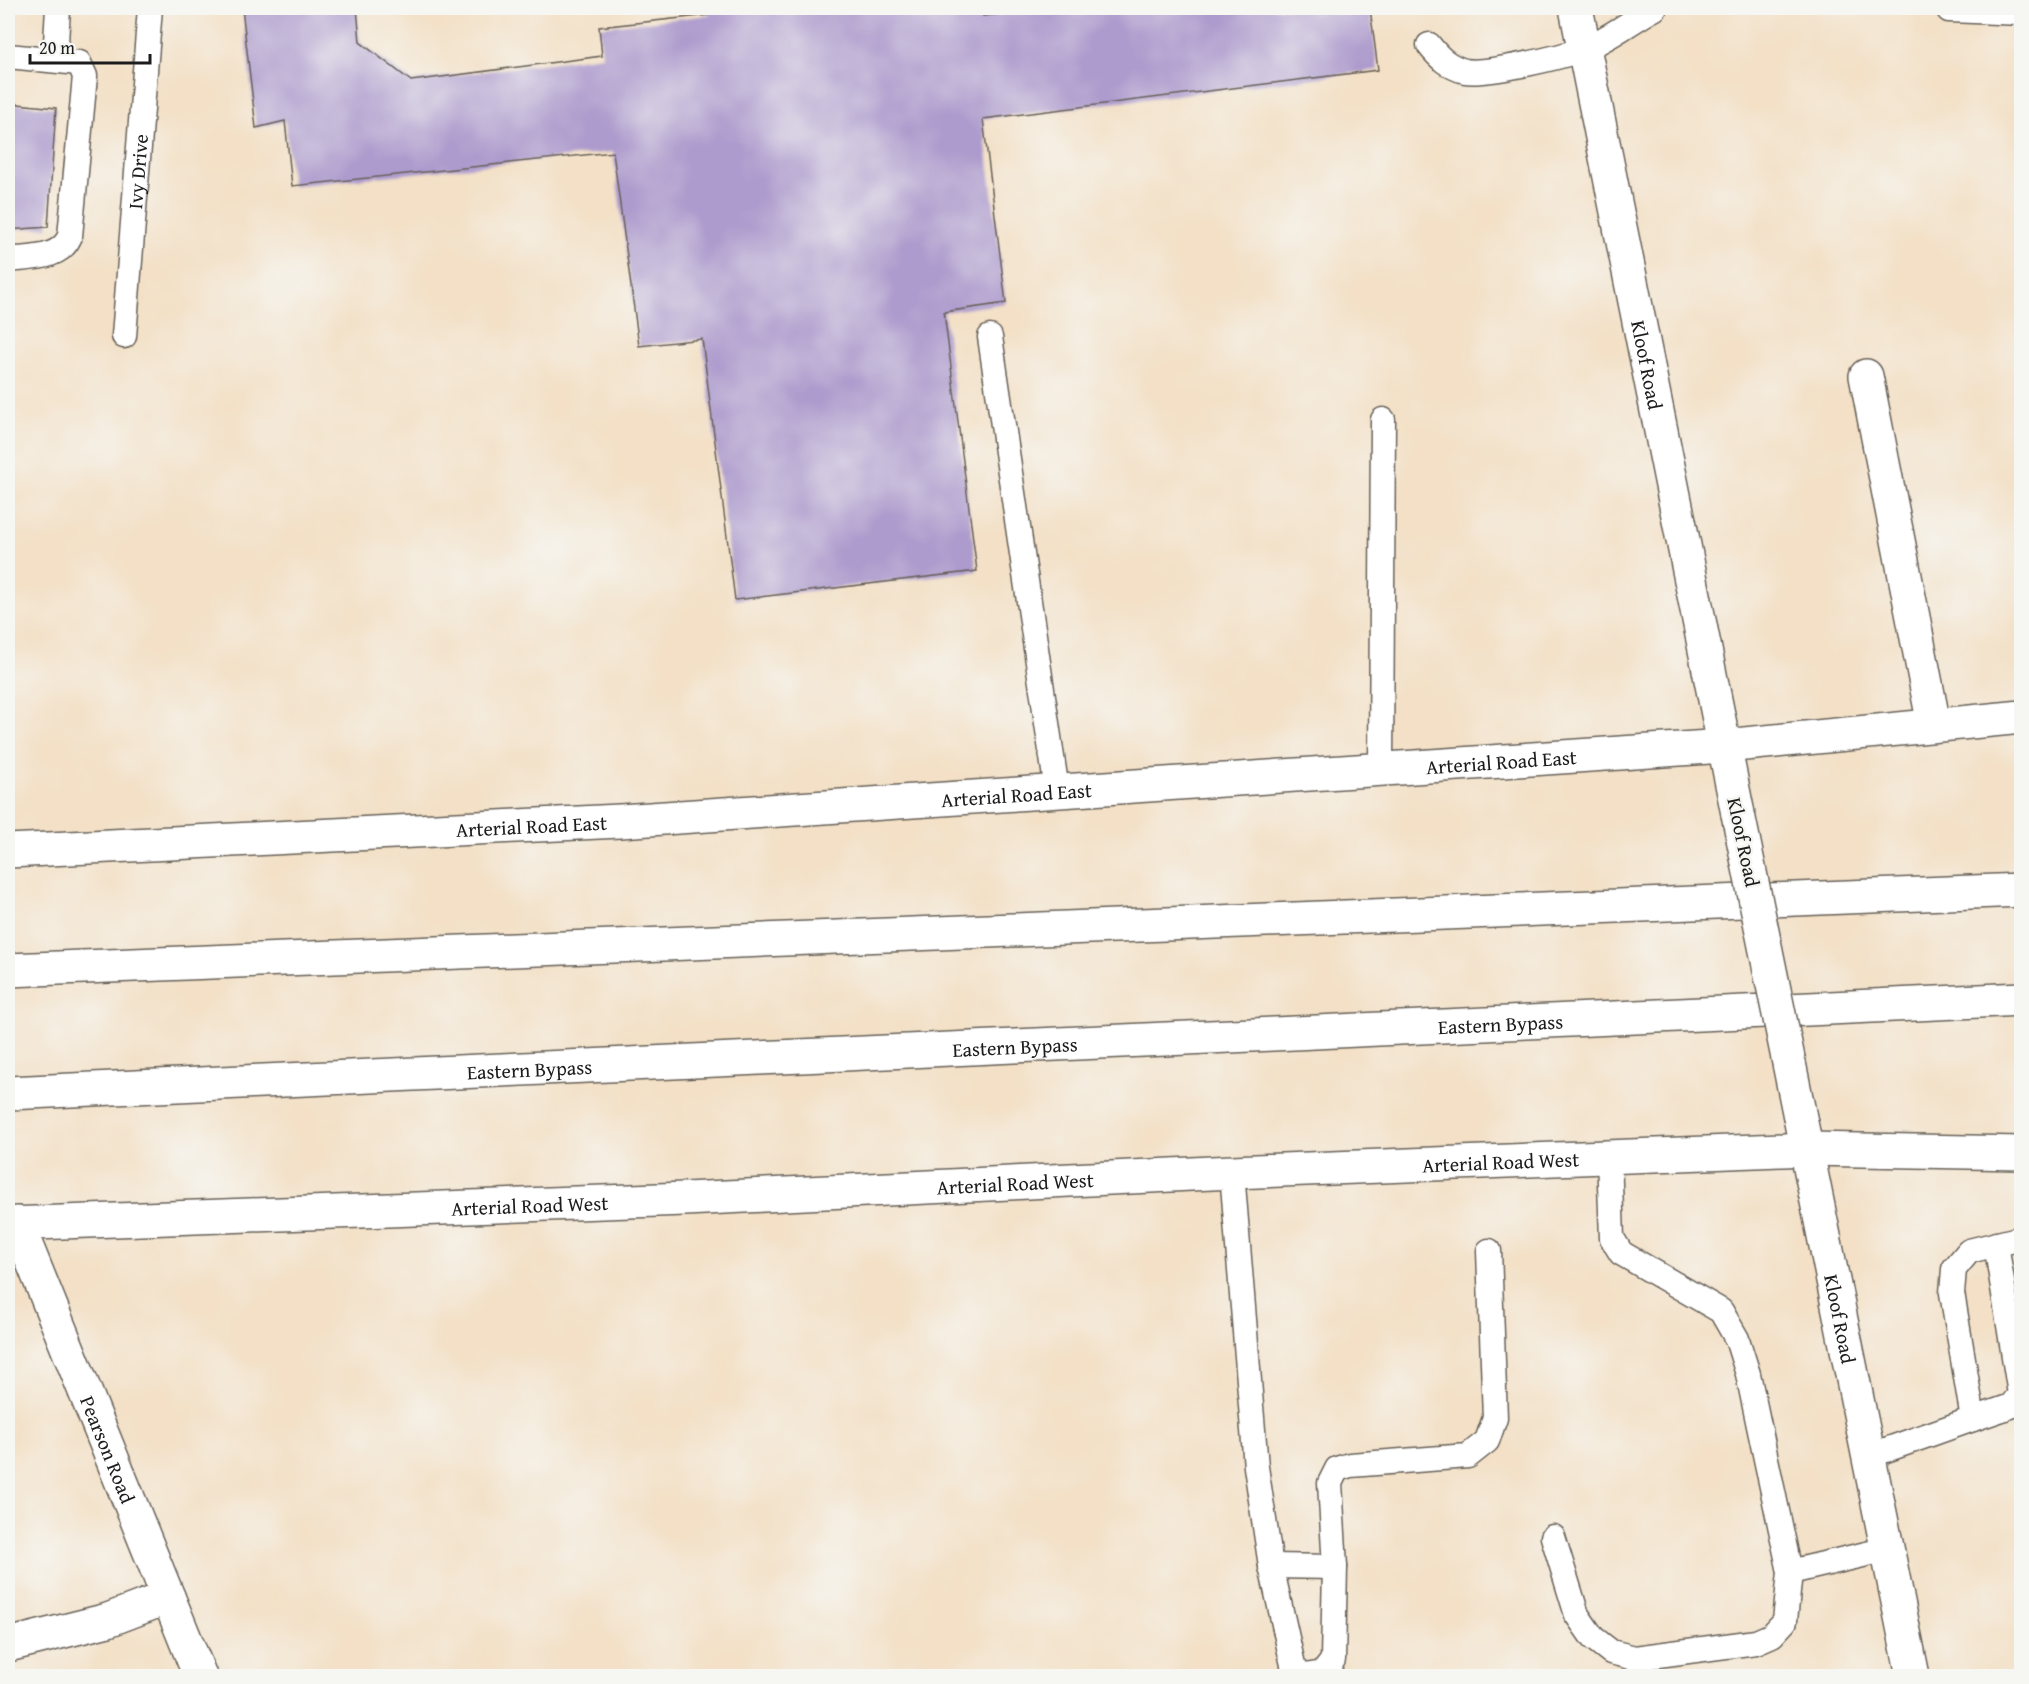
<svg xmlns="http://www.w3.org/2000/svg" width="2029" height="1684" font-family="'Gentium Book Plus',serif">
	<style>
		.building { fill: #ad9bcd }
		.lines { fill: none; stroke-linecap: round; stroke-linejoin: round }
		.lane-casing { stroke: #676158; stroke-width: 27 }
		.street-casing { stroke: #676158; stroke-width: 36 }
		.secondary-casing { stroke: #676158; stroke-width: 36 }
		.highway-casing { stroke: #676158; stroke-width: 36 }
		.lane { stroke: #fff; stroke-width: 24 }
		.street { stroke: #fff; stroke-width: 33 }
		.secondary { stroke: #fff; stroke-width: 33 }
		.highway { stroke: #fff; stroke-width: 33 }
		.secondary-bridge-casing { stroke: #676158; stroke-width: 36; stroke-linecap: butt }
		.secondary-bridge { stroke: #fff; stroke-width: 33 }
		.labels { text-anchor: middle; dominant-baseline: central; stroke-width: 5; stroke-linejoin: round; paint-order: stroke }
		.street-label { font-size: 20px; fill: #1c1c1c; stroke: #f6f6f2 }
	</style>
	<rect width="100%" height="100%" fill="#f6f6f2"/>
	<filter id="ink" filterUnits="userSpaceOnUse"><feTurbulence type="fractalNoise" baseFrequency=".0167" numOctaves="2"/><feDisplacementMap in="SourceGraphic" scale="12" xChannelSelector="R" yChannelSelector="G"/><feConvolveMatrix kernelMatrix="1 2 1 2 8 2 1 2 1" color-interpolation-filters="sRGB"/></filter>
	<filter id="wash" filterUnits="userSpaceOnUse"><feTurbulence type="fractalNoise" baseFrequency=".008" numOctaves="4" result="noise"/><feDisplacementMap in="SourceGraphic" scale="24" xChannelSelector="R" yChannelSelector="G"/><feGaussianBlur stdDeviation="1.35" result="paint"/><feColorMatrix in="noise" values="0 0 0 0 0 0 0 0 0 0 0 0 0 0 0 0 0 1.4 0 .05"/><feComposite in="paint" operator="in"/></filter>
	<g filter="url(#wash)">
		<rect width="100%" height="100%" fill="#f3e0c6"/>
		<g id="blocks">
			<!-- building -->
			<g class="building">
				<path d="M242,8H357L360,42L411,81L602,56L599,27L709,15L708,8H981L983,16L1064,8H1370L1378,70L983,119L1006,303L944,312L977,571L735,600L702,339L639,346L613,152L292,186L285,121L256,128Z"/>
				<path d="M8,103L56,108L48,227L8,230Z"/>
			</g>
		</g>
	</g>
	<g filter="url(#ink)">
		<use href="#blocks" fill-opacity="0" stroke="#676158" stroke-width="1.5"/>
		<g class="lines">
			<!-- lane casing -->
			<g class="lane-casing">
				<g id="lane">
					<path d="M1949,10L2022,13"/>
					<path d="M1429,45C1439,58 1449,67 1465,71C1485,75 1562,57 1583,49C1608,40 1632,20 1655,8"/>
					<path d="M8,56L79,63L85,76L70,236C60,260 30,257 8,260"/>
					<path d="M55,60L58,8"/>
					<path id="s1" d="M124,336L150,8"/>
					<path d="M990,337L1057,791"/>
					<path d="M1381,769L1383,420"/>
					<path d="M1232,1172L1256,1467L1271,1566L1293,1665L1299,1674L1305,1676L1323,1673L1333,1660L1335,1567L1330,1483L1337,1469L1350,1465L1468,1456L1487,1441L1495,1418L1489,1251"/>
					<path d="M1973,1419L2011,1406L2020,1394L1996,1244"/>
					<path d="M1869,1456L1973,1419L1952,1293L1954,1269L1969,1251L2022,1238"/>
					<path d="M1553,1537L1577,1615L1593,1638L1611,1652L1635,1658L1756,1642L1772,1635L1785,1621L1790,1572L1748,1374L1737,1339L1721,1311L1621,1253L1612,1238L1609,1157"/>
					<path d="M1271,1566L1335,1567"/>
					<path d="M1790,1572L1888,1549"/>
				</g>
			</g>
			<!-- street casing -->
			<g class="street-casing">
				<g id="street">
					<path d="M1866,376L1934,725"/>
					<path id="s2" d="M8,851L620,821L1724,746L2022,717"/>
					<path id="s3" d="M17,1223L200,1676"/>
					<path id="s4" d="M8,1224L685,1199L1232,1172L1807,1149L2022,1153"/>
					<path d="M8,1645L108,1620L168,1597"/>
				</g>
			</g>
			<!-- secondary casing -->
			<g class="secondary-casing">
				<g id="secondary">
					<path id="s5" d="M1576,8L1738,814"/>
					<path id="s6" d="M1789,1063L1913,1676"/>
				</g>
			</g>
			<!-- highway casing -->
			<g class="highway-casing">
				<g id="highway">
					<path d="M8,970L2022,890"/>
					<path id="s7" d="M8,1093L2022,999"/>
				</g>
			</g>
			<!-- lane -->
			<use href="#lane" class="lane"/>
			<!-- street -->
			<use href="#street" class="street"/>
			<!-- secondary -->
			<use href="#secondary" class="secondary"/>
			<!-- highway -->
			<use href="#highway" class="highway"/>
			<!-- secondary-bridge casing -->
			<g class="secondary-bridge-casing">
				<path id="secondary-bridge" d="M1738,814L1789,1063"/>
			</g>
			<!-- secondary-bridge -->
			<use href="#secondary-bridge" class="secondary-bridge"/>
		</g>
	</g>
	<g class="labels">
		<!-- street labels -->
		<g class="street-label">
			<text stroke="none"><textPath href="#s1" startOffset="165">Ivy Drive</textPath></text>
			<text stroke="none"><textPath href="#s5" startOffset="364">Kloof Road</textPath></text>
			<text stroke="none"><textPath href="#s2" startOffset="1496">Arterial Road East</textPath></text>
			<text stroke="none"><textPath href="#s2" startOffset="1010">Arterial Road East</textPath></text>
			<text stroke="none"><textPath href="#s2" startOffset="524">Arterial Road East</textPath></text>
			<text transform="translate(1744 842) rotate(78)">Kloof Road</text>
			<text stroke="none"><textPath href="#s7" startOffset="1494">Eastern Bypass</textPath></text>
			<text stroke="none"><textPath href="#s7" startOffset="1008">Eastern Bypass</textPath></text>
			<text stroke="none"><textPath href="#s7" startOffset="522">Eastern Bypass</textPath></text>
			<text stroke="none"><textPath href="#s4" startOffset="1494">Arterial Road West</textPath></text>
			<text stroke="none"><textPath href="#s4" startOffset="1008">Arterial Road West</textPath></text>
			<text stroke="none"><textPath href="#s4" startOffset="522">Arterial Road West</textPath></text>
			<text stroke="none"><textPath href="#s6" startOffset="261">Kloof Road</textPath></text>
			<text stroke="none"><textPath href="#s3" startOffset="244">Pearson Road</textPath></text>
		</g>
	</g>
	<!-- margin -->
	<rect width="2029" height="1684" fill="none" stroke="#f6f6f2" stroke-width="30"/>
	<!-- scale -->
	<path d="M30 54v9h120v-9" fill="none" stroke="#1c1c1c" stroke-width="3"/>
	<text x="39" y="54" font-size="18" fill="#1c1c1c" stroke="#f6f6f2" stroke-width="4.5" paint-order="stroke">20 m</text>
</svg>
